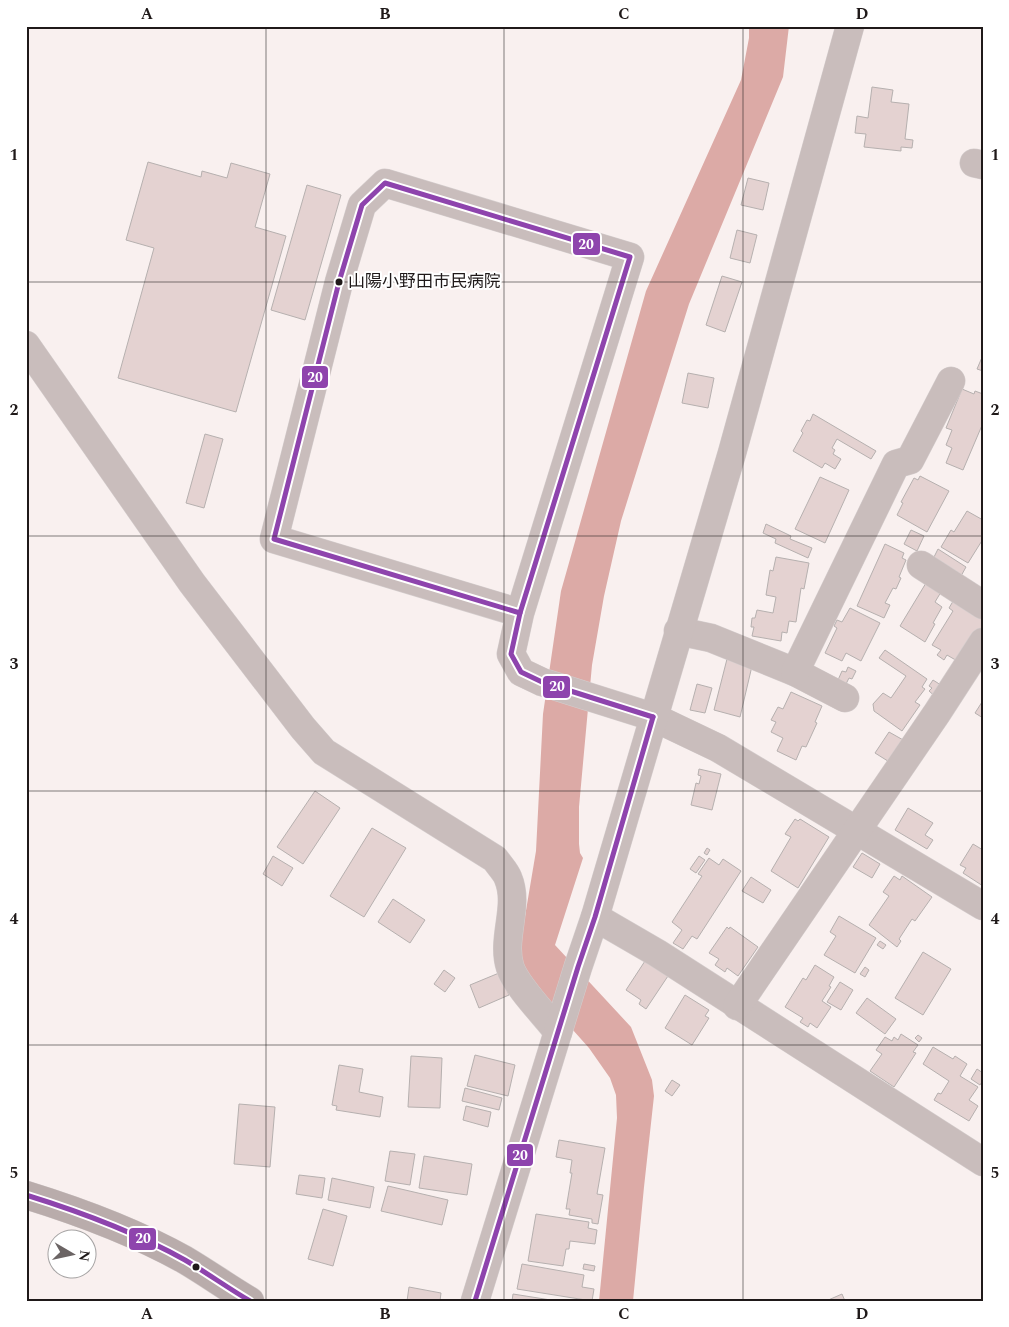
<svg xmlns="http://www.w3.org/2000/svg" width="1009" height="1327" font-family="Spectral,'Noto Sans JP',serif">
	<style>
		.water { fill: #dcaaa6 }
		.building { fill: #e4d2d1; stroke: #b6b0af }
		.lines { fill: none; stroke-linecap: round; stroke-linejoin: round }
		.minor-casing { stroke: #d5cece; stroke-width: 29 }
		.major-casing { stroke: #d5cece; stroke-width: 29 }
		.minor { stroke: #c9bdbc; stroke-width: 28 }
		.major { stroke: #b9acab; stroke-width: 28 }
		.bus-1-casing { stroke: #fff; stroke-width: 9 }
		.bus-1 { stroke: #8e44ad; stroke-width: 5 }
		.grid { fill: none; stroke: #1f1919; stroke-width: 1; stroke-opacity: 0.55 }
		.bus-dot { fill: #1f1919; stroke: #fff; stroke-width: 2 }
		.labels { text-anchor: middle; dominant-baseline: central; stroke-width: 4; stroke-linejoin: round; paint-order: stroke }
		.bus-label { font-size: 17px; fill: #1f1919; stroke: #fff; text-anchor: start }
		.line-badge { stroke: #fff; stroke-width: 2 }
		.badge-label { font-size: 14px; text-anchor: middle; font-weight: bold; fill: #fff }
		.neatline { fill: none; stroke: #1f1919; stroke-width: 2 }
		.grid-label { font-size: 16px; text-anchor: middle; font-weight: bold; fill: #1f1919 }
	</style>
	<rect width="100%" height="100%" fill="#f9f0ef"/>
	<!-- water -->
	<path class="water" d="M749,26H789L783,77L689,304L621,521L604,596L592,665L579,807V844L580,853L583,858L555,945L631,1027L652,1080L654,1096L644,1187L633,1301H599L617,1118L616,1095L610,1078L589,1048L531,983L523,968L519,952L536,851L543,714L561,591L646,291L741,80L749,38Z"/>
	<!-- building -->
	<g class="building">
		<path d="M872,87L893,90L891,102L909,104L905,139L913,140L912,148L901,147V151L864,147L866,134L855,133L857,116L868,118Z"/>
		<path d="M148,162L201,177L202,171L227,178L231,163L270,174L255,227L286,236L236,412L118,378L154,248L126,240Z"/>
		<path d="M748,178L769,183L763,210L741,205Z"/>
		<path d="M307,185L341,195L305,320L271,310Z"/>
		<path d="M737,230L757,235L750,263L730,258Z"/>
		<path d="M722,276L742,282L725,332L706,325Z"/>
		<path d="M983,355V371L977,369Z"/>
		<path d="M688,373L714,378L708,408L682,403Z"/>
		<path d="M962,389L974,394L975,391L983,394V423L963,470L946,463L952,448L946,445L952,430L946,428Z"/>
		<path d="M813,414L876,451L871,459L837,439L832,448L835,450L833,454L841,459L835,469L825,463L822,468L793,451L803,433L801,431L807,420L810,421Z"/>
		<path d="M205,434L223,439L204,508L186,503Z"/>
		<path d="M920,476L949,491L927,532L897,515L903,503L901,502L914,478L918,480Z"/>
		<path d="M820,477L849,490L825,543L795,529Z"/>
		<path d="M967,511L983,520V539L968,563L941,547L951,530L954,532Z"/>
		<path d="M766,524L791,536L790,539L812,548L808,558L775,543L776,539L763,533Z"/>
		<path d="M911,530L924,536L917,551L904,544Z"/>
		<path d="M885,544L904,553L902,558L906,560L899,577L901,578L896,589L893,588L885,603L890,605L884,618L857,606Z"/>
		<path d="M938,549L966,567L961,576L933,559Z"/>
		<path d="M776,557L809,563L804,589L801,588L796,622L789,621L787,633L782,632L781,641L752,636L754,627H751L752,618H755L757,610L773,613L776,597L766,595L770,570L773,571Z"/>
		<path d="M926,583L941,592L935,602L942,607L933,623L935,624L925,642L900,626Z"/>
		<path d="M955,598L983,615V629L959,662L947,655L944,660L937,655L941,650L932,645L953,611L949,608Z"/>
		<path d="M850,608L880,623L861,661L846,653L842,661L825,653L837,628L834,626L837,620L842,622Z"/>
		<path d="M885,650L927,679L922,687L925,689L915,702L920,705L902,731L874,711L873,704L883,693L891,698L906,676L879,658Z"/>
		<path d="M727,659L752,666L740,717L714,710Z"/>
		<path d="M848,667L856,671L852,679L849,678L846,684L838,680L842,671L846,672Z"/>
		<path d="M933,680L944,687L937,698L929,691L932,688L929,686Z"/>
		<path d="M697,684L712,688L705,713L690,710Z"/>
		<path d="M791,692L822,706L815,722L817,723L806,747L802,746L796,760L777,751L783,738L771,732L776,722L771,720L778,707L783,709Z"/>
		<path d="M982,702L983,703V718L975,713Z"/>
		<path d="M889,732L905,741L891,763L875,753Z"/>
		<path d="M699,769L721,774L712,810L691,805L696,783L699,784L701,776L698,775Z"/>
		<path d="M315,791L340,808L303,864L277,847Z"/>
		<path d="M908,808L933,823L925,835L933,840L927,849L895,830Z"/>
		<path d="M795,819L798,821L800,819L829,837L798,888L771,871L791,837L785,834Z"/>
		<path d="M372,828L406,848L364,917L330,896Z"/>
		<path d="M973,844L983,850V886L963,873L966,868L960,865Z"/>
		<path d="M707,848L710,850L707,855L704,853Z"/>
		<path d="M862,853L880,864L872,878L853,867Z"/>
		<path d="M273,856L293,868L282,886L263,874Z"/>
		<path d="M699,856L705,860L696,873L690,869Z"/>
		<path d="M709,858L719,865L723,859L741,871L697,939L692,936L683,949L673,943L682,930L672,922L702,876L698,874Z"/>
		<path d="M894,876L900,880L902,876L932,897L915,921L912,919L899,939L901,941L897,947L869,925L889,896L883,892Z"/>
		<path d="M751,877L771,890L763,903L742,891Z"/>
		<path d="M393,899L425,920L410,943L378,922Z"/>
		<path d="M839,916L876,938L855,973L824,955L836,936L830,932Z"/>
		<path d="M727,927L729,929L730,927L758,947L738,976L727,968L725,972L715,965L719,959L709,953Z"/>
		<path d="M880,941L886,945L883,949L877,945Z"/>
		<path d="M923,952L951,969L923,1015L895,998Z"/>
		<path d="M645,961L668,976L646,1009L639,1004L641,1000L626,990Z"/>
		<path d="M815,965L834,977L829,986L831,987L822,1001L831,1007L817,1028L810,1023L808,1027L800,1022L803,1018L785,1007L803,978L806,980Z"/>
		<path d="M865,967L869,970L865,977L860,974Z"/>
		<path d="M444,970L455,978L445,992L434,984Z"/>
		<path d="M499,973L509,995L479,1008L470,985Z"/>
		<path d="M840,982L853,990L841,1010L827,1002Z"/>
		<path d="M685,995L709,1010L705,1016L709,1018L692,1045L665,1028Z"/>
		<path d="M867,998L896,1019L885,1034L856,1013Z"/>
		<path d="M901,1034L918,1045L913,1052L916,1053L894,1087L870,1071L882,1054L876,1050L885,1037L892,1041L894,1037L898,1040Z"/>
		<path d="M918,1035L922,1038L919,1042L915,1038Z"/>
		<path d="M933,1047L953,1059L955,1056L967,1064L960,1076L978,1087L969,1100L978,1106L969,1121L934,1100L938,1093L941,1094L949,1081L923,1064Z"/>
		<path d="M475,1055L515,1065L508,1096L467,1086Z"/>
		<path d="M411,1056L442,1058L440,1108L408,1107Z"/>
		<path d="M339,1065L363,1069L359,1092L383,1097L380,1117L336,1110L337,1106L332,1105Z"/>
		<path d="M977,1069L983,1073V1080L980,1085L971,1079Z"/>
		<path d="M672,1080L680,1085L672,1096L665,1091Z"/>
		<path d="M465,1088L502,1098L499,1110L462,1101Z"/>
		<path d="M239,1104L275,1107L270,1167L234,1164Z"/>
		<path d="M466,1106L491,1112L488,1127L463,1120Z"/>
		<path d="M559,1140L605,1148L597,1194L603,1195L598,1224L592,1223V1219L569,1215L570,1209H566L572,1173H570L572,1160L556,1157Z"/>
		<path d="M390,1151L415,1154L410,1185L385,1181Z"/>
		<path d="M424,1156L472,1164L467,1195L419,1188Z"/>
		<path d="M299,1175L325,1178L322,1198L296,1194Z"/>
		<path d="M332,1178L374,1187L370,1208L328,1200Z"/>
		<path d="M388,1186L448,1200L442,1225L381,1211Z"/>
		<path d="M323,1209L347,1216L333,1266L308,1259Z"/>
		<path d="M536,1214L589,1222L588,1228L597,1230L595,1244L570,1241L569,1249H566L563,1266L528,1261Z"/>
		<path d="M522,1264L584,1275L582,1287L594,1289L592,1301L517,1289Z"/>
		<path d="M584,1264L595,1266L594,1271L583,1269Z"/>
		<path d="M409,1287L441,1293L440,1301H407Z"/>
		<path d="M513,1294L557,1301H512Z"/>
		<path d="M842,1294L845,1301H826Z"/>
	</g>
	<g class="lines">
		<!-- minor casing -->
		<g class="minor-casing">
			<g id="minor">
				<path d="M974,163L983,165"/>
				<path d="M26,345L192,583L303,728L324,752L495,859C499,865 506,872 508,878C520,906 501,938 510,967C516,986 545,1015 558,1032"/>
				<path d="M921,565L983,605"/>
				<path d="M520,613L274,539L339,282L362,205L385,183L630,257L520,613L511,654L521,672L542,682L653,717L718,748L983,906"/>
				<path d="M678,631L711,638L795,672L845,698"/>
				<path d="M795,672L896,464L910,460L951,381"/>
				<path d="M595,917L657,953L983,1162"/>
				<path d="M737,1006L937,713L983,642"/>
				<path d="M475,1301L578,967L595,917L732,453L850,26"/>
			</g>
		</g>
		<!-- major casing -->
		<g class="major-casing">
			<path id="major" d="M26,1195C81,1212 135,1232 185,1260C207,1273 228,1288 250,1301"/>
		</g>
		<!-- minor -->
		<use href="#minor" class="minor"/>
		<!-- major -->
		<use href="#major" class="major"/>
		<!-- bus-1 casing -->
		<g class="bus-1-casing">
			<g id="bus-1">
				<path d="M385,183L630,257L520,613L274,539L339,282L362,205Z"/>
				<path d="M520,613L511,654L521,672L542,682L653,717"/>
				<path d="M26,1195C81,1212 135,1232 185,1260C207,1273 228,1288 250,1301"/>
				<path d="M475,1301L578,967L595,917L653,717"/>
			</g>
		</g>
		<!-- bus-1 -->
		<use href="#bus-1" class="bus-1"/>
	</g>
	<!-- grid -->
	<path class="grid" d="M266,26V1301M504,26V1301M743,26V1301M26,282H983M26,536H983M26,791H983M26,1045H983"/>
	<!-- markers -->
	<g class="bus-dot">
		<circle cx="339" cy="282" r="4.5"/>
		<circle cx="196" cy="1267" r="4.5"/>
	</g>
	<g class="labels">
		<!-- bus labels -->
		<g class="bus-label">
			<text x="348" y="282">山陽小野田市民病院</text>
		</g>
	</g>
	<g class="line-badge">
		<rect x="572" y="232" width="29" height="24" rx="5" fill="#8e44ad"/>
		<rect x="301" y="365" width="28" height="24" rx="5" fill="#8e44ad"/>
		<rect x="542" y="675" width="29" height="24" rx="5" fill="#8e44ad"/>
		<rect x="506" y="1143" width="28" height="24" rx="5" fill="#8e44ad"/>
		<rect x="128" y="1227" width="29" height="24" rx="5" fill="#8e44ad"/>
	</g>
	<g class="badge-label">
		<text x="586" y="249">20</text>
		<text x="315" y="382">20</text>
		<text x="557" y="691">20</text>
		<text x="520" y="1160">20</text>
		<text x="143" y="1243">20</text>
	</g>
	<!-- border -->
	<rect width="1009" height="1327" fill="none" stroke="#ffffff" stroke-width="55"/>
	<!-- north arrow -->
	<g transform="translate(72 1254) rotate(99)"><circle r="24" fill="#ffffff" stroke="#a5a3a3"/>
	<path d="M0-4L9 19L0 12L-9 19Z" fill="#6b6464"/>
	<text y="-8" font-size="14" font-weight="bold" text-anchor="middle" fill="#1f1919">N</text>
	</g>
	<rect x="28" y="28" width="954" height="1272" class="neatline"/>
	<g class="grid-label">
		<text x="147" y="19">A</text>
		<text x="385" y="19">B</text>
		<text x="624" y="19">C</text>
		<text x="862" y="19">D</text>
		<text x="14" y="160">1</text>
		<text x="995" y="160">1</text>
		<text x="14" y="415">2</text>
		<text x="995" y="415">2</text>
		<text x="14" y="669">3</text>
		<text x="995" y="669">3</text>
		<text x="14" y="924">4</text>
		<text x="995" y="924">4</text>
		<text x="14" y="1178">5</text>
		<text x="995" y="1178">5</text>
		<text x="147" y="1319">A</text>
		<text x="385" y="1319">B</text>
		<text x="624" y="1319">C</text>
		<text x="862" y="1319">D</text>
	</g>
</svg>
